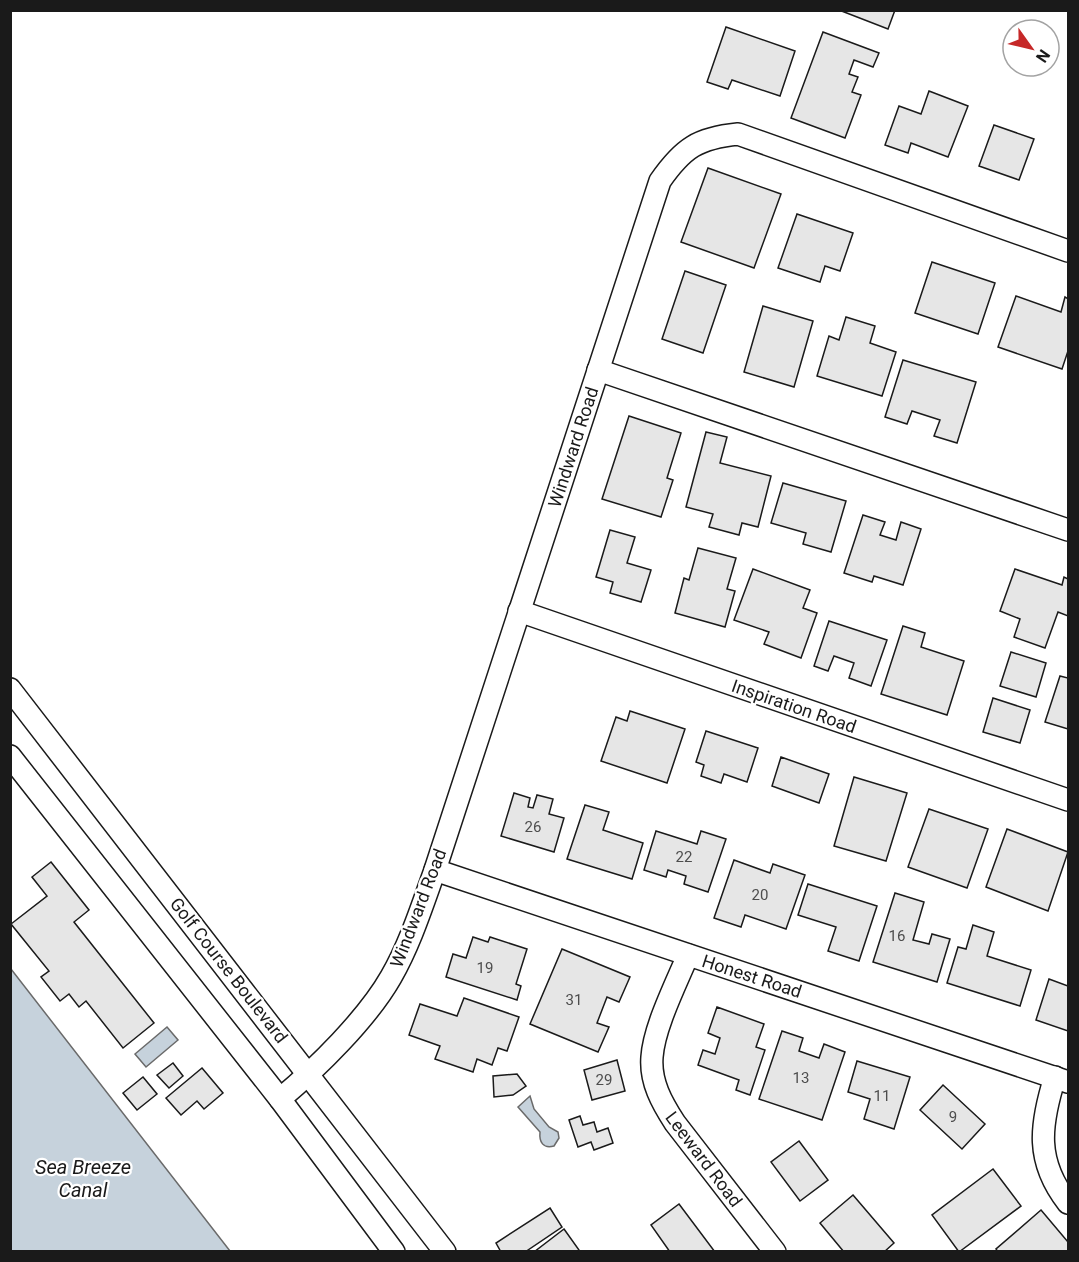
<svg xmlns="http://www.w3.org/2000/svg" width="1079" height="1262" font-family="Roboto,sans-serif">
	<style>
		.water { fill: #c6d2dc; stroke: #6a6a6a; stroke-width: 1.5 }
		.building { fill: #e6e6e6; stroke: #1a1a1a; stroke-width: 1.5 }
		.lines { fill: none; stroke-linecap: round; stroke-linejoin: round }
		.street-casing { stroke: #1a1a1a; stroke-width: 24 }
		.street { stroke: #fff; stroke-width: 21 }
		.labels { text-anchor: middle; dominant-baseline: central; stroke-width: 4.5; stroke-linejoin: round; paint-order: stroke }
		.number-label { font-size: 15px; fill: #4d4d4d }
		.street-label { font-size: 18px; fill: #1a1a1a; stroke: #fff }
		.water-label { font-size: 20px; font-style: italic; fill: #1a1a1a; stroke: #fff }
	</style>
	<rect width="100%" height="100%" fill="#fff"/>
	<!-- water -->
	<g class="water">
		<path d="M10,969H11L230,1251H11Z"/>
		<path d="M167,1027L178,1040L146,1067L135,1054Z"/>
		<path d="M530,1096L534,1109L549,1127L558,1132L559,1138L554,1146C543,1149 539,1142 540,1132L518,1107Z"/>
	</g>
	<!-- building -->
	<g class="building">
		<path d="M839,10H895L888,29Z"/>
		<path d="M726,27L795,51L780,96L732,80L728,89L707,82Z"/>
		<path d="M823,32L879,53L873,67L854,60L849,74L858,77L852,92L861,95L845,138L791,118Z"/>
		<path d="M929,91L968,106L948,157L911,143L908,153L885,145L899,106L921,114Z"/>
		<path d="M994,125L1034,139L1019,180L979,166Z"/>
		<path d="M708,168L781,194L754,268L681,242Z"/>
		<path d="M797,214L853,233L840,271L825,266L820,282L778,268Z"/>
		<path d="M932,262L995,283L978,334L915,313Z"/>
		<path d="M685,271L726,285L703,353L662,339Z"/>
		<path d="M1016,296L1061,312L1065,297L1068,299V351L1062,369L998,347Z"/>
		<path d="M763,306L813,321L794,387L744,372Z"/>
		<path d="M846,317L875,326L870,343L896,352L882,396L817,376L829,336L839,340Z"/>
		<path d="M903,360L976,382L957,443L934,436L940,420L912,411L907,424L885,417Z"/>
		<path d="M629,416L681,433L667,478L673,480L661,517L602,499Z"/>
		<path d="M706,432L727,437L720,463L771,476L758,527L742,523L739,535L709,527L713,514L686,507Z"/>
		<path d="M783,483L846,501L831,552L803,544L806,533L771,523Z"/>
		<path d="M863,515L885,522L880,535L896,540L901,522L921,529L903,585L874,576L872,582L844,573Z"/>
		<path d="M610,530L635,537L627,563L651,570L641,602L610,593L613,582L596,577Z"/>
		<path d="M698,548L736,558L727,589L735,591L725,627L675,613L684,578L689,580Z"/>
		<path d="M753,569L810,590L803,608L817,613L801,658L764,644L769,632L734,620Z"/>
		<path d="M1015,569L1062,585L1064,577L1068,579V616L1058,612L1045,648L1014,637L1020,619L1000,611Z"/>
		<path d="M829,621L887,640L871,686L849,678L854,663L834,656L828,671L814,666Z"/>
		<path d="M903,626L925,633L921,647L964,661L947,715L881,694Z"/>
		<path d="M1011,652L1046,663L1036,697L1000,686Z"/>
		<path d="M1060,676L1068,678V729L1045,722Z"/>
		<path d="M993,698L1030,710L1020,743L983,732Z"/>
		<path d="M630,711L685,729L667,783L601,761L616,717L627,721Z"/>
		<path d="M706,731L758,748L747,782L724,774L721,783L701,776L704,765L696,762Z"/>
		<path d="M781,757L829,774L819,803L772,786Z"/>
		<path d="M854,777L907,793L886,861L834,846Z"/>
		<path d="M514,793L530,798L528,807L533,808L537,795L553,799L549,814L564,818L554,852L501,836Z"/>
		<path d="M585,805L609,812L603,830L643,843L632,879L567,859Z"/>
		<path d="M929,809L988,829L967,888L908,867Z"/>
		<path d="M1007,829L1068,852L1048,911L986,887Z"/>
		<path d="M656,831L697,844L701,831L726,839L708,892L684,884L686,876L668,870L666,877L644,870Z"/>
		<path d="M734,860L770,873L773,864L805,875L786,929L745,915L741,927L714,918Z"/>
		<path d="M51,862L89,910L74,922L154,1023L123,1048L86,1001L79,1007L69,994L60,1001L41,977L49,971L11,924L47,896L32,877Z"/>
		<path d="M808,884L877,906L859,961L828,951L836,927L798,915Z"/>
		<path d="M895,893L924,902L913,940L929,944L932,934L950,939L937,982L873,962Z"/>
		<path d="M973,925L994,932L987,956L1031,970L1020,1006L947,983L958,947L966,949Z"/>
		<path d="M473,937L488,942L490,937L527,949L516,984L521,986L517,1000L446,977L453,954L466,958Z"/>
		<path d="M562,949L630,977L619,1002L607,997L597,1023L609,1027L598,1052L530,1024Z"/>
		<path d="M1049,979L1068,986V1031L1036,1020Z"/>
		<path d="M464,998L519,1017L507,1051L498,1048L492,1065L477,1059L473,1072L435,1059L440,1046L409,1035L420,1004L457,1016Z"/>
		<path d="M717,1007L764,1024L756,1047L765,1050L750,1095L736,1090L739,1080L698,1065L703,1050L715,1054L720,1038L708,1033Z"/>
		<path d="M782,1031L803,1038L799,1051L819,1058L824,1044L845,1052L822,1120L759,1099Z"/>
		<path d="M617,1060L625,1091L592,1100L584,1070Z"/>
		<path d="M857,1061L910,1077L894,1129L864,1119L870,1099L848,1092Z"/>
		<path d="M173,1063L183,1076L169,1088L157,1075Z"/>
		<path d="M202,1068L223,1093L204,1109L197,1101L181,1115L166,1098Z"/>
		<path d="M517,1074L526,1086L513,1095L494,1097L493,1076Z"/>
		<path d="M143,1077L157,1094L137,1110L123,1093Z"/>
		<path d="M943,1085L985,1124L962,1149L920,1110Z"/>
		<path d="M580,1116L583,1125L594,1122L597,1132L608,1128L613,1143L594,1150L591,1142L578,1147L569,1120Z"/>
		<path d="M799,1141L828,1180L800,1201L771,1162Z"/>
		<path d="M993,1169L1021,1206L959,1252L932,1215Z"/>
		<path d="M853,1195L894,1243L884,1252H844L820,1223Z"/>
		<path d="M679,1204L715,1252H670L651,1225Z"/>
		<path d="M550,1208L562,1227L525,1252H501L496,1243Z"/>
		<path d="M1041,1210L1068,1242V1252H998L996,1249Z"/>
		<path d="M564,1229L579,1250L578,1252H534Z"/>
	</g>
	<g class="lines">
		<!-- street casing -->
		<g class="street-casing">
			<g id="street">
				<path d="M598,370L1068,530"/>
				<path d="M519,611L1068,800"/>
				<path d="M10,689L445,1252"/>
				<path d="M10,756L280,1099L394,1252"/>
				<path d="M435,870L1068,1082"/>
				<path d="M688,955C676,984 654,1027 652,1057C650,1082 662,1103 675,1123L775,1252"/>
				<path d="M1055,1077C1040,1125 1035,1161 1068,1203"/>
				<path d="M280,1099C317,1068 367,1019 391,977C410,944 422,906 435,870L660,181C683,148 698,138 738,134L1068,251"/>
			</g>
		</g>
		<!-- street -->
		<use href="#street" class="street"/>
	</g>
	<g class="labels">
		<!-- number labels -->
		<g class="number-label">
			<text x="533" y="827">26</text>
			<text x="684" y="857">22</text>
			<text x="760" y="895">20</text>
			<text x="897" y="936">16</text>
			<text x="485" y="968">19</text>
			<text x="574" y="1000">31</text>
			<text x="801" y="1078">13</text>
			<text x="604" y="1080">29</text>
			<text x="882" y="1096">11</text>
			<text x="953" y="1117">9</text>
		</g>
		<!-- street labels -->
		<g class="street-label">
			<text transform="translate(573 447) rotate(-72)">Windward Road</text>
			<text transform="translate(794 706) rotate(19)">Inspiration Road</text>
			<text transform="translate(418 908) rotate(-69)">Windward Road</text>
			<text transform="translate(229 970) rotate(52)">Golf Course Boulevard</text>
			<text transform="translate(752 976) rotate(18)">Honest Road</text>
			<text transform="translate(704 1159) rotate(53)">Leeward Road</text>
		</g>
		<!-- water labels -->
		<g class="water-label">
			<text x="83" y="1167">Sea Breeze<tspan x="83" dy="23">Canal</tspan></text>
		</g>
	</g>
	<!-- border -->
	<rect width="1079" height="1262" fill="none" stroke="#1a1a1a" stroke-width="24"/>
	<!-- north arrow -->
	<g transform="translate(1031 48) rotate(124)"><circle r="28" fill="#ffffff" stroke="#a3a3a3" stroke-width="1.5"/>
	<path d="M0-4.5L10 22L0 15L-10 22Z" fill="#c62828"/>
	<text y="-9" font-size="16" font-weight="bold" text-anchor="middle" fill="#1a1a1a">N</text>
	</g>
</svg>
